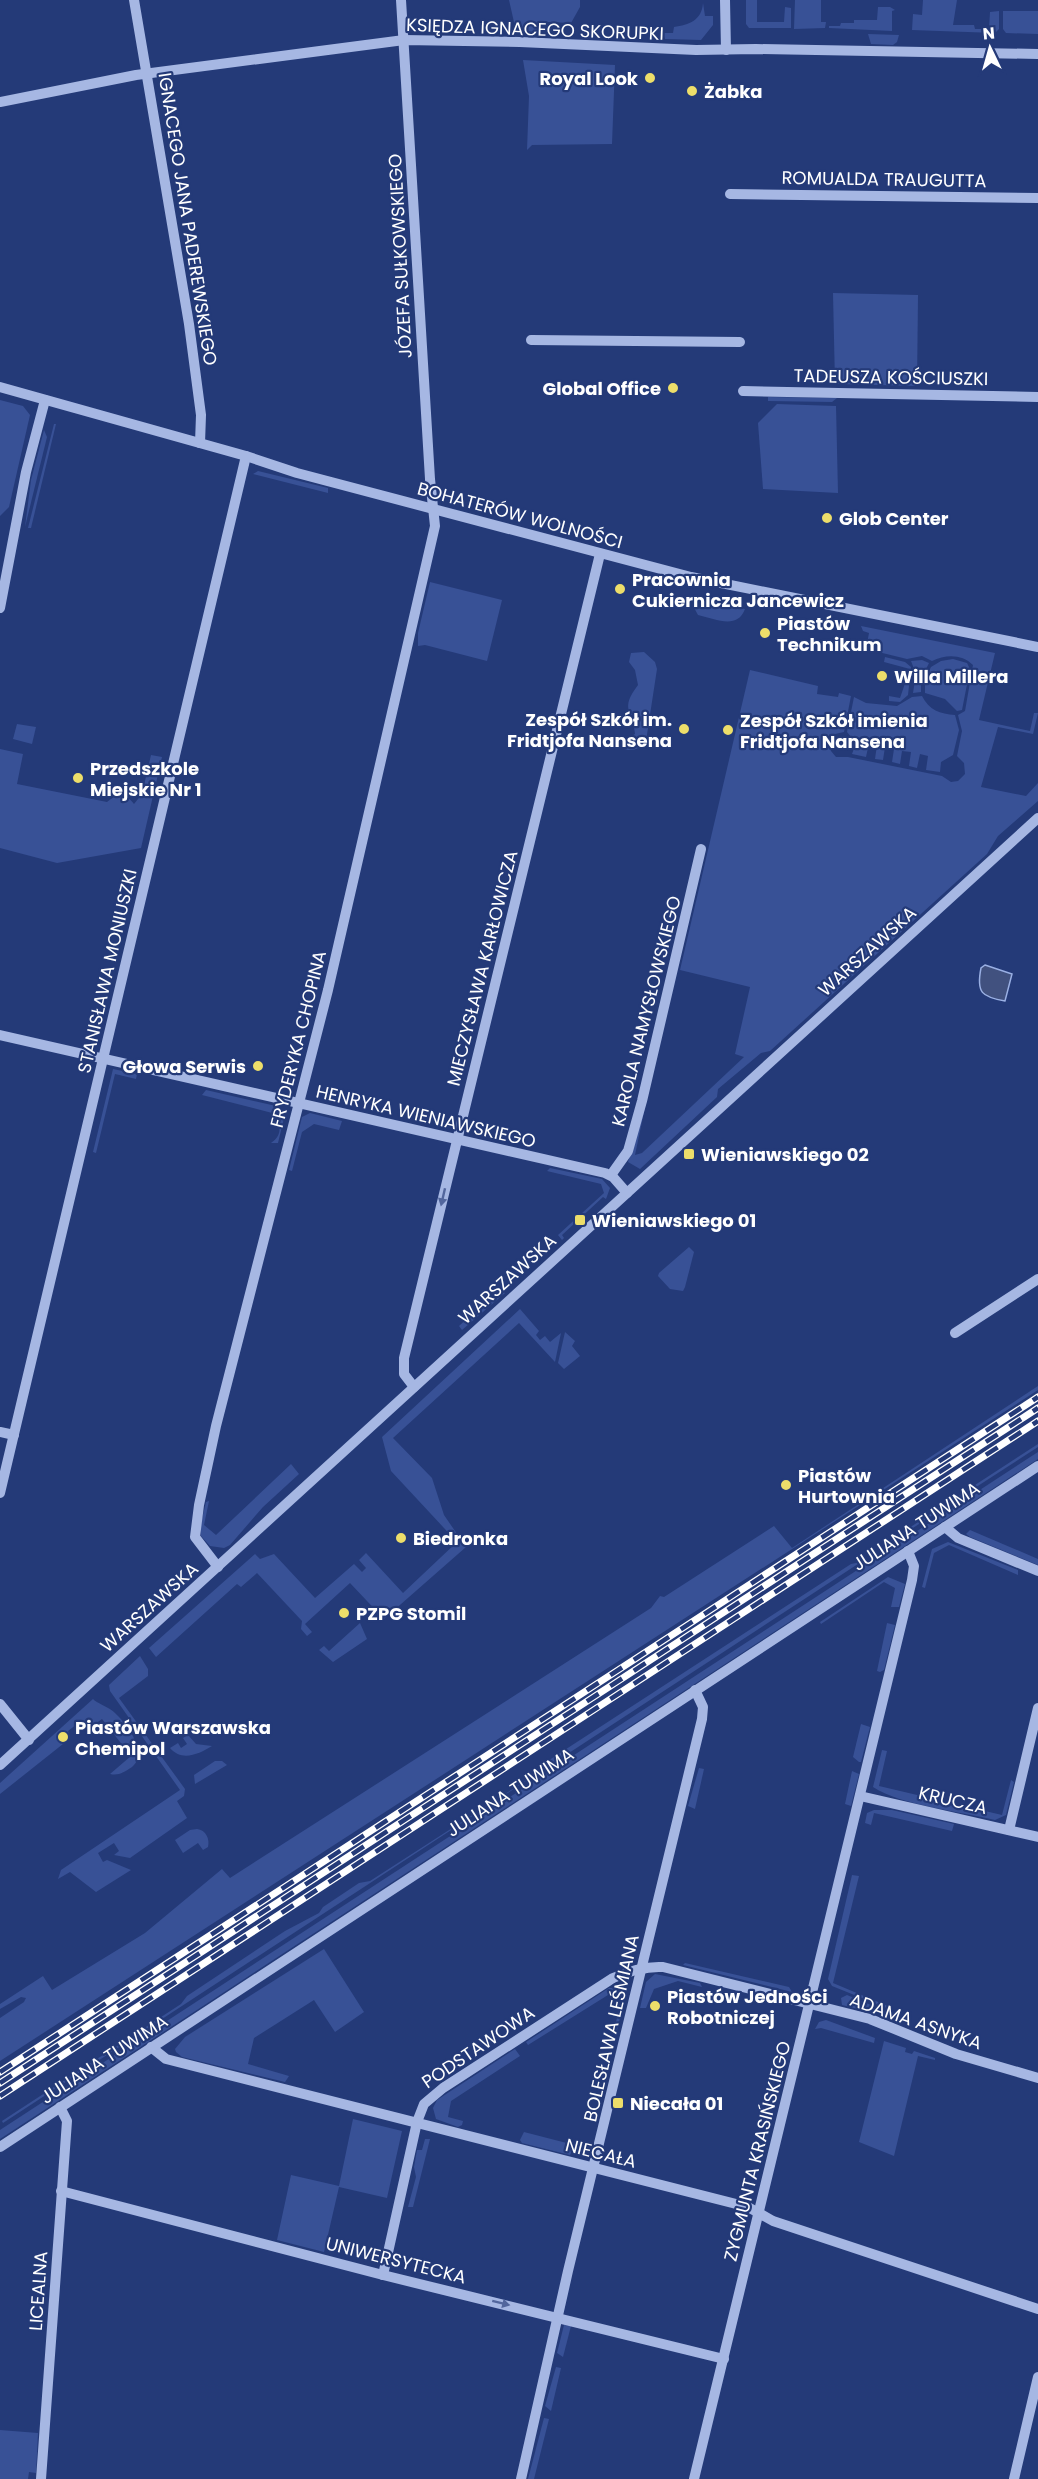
<svg xmlns="http://www.w3.org/2000/svg" width="1038" height="2479" font-family="Poppins,sans-serif">
	<style>
		.green { fill: #385196 }
		.water { fill: #41517f; stroke: #9ab0e4; stroke-width: 1.5 }
		.lines { fill: none; stroke-linecap: round; stroke-linejoin: round }
		.minor { stroke: #a6b7e3; stroke-width: 10 }
		.rail-casing { stroke: #fff; stroke-width: 7 }
		.rail { stroke: #243a78; stroke-width: 4.5; stroke-dasharray: 14; stroke-linecap: butt }
		.oneway { fill: #52669d }
		.poi-dot { fill: #edde6a; stroke: #243a78; stroke-width: 2 }
		.labels { text-anchor: middle; dominant-baseline: central; stroke-width: 4.5; stroke-linejoin: round; paint-order: stroke }
		.street-label { font-size: 18px; fill: #fff; stroke: #243a78 }
		.poi-label { font-size: 18px; font-weight: bold; fill: #fff; stroke: #243a78; text-anchor: start }
	</style>
	<rect width="100%" height="100%" fill="#243a78"/>
	<!-- green -->
	<g class="green">
		<path d="M509,0H580V7L571,23L548,22L537,32L516,31Z"/>
		<path d="M746,0H757V22H784L785,7L791,8V28H749L746,24Z"/>
		<path d="M795,0H821V22H826L825,28L794,29Z"/>
		<path d="M923,0H957L953,25H974L975,29H989L990,12L999,11V29L995,33L912,30L913,14L922,15Z"/>
		<path d="M703,3L705,16H713V25L701,40L665,39L663,33H673L674,27C689,25 702,20 703,3Z"/>
		<path d="M878,7H890L895,10L892,11V31L829,28V26H840L841,23H854V20H877Z"/>
		<path d="M1003,11H1038V34L1006,33L1003,29Z"/>
		<path d="M868,34L899,35L897,42L893,45L871,44Z"/>
		<path d="M523,60L615,65L612,144L532,145L527,150L529,96Z"/>
		<path d="M833,293L918,295L917,386L835,384Z"/>
		<path d="M768,397L837,398L832,402L768,401Z"/>
		<path d="M0,400L23,406L30,415L9,507L0,516Z"/>
		<path d="M777,404L836,406L838,493L763,489L758,423Z"/>
		<path d="M54,424H56L31,528H28Z"/>
		<path d="M44,430L47,437L25,527L31,480Z"/>
		<path d="M258,471L328,488V493L253,474Z"/>
		<path d="M430,582L502,600L487,661L425,645L418,646V633Z"/>
		<path d="M693,595L745,609C737,630 716,619 698,615L692,604Z"/>
		<path d="M861,626L995,653L979,720L1030,731L1034,713H1038L1033,734L998,727L981,787L1026,796L1038,783V801L998,836L987,854L770,1051L761,1053L718,1089L717,1097L640,1169L628,1162L652,1074L635,1155L642,1153L744,1057L735,1054L750,987L680,970L750,670L818,686L817,694L838,697L839,693L851,696L844,732L835,734L829,743L831,751L836,757H848L942,776L951,782L958,781L965,774L964,763L957,756L962,731L958,715L965,711L973,665C962,654 946,654 932,661L922,656L907,659L866,649L869,633L863,631Z"/>
		<path d="M644,652L655,662L657,669L646,741C639,750 630,753 620,747L621,742L635,734C633,710 619,710 638,685L635,670L629,662L631,653Z"/>
		<path d="M885,657L905,662L911,667L908,695L900,702L889,701V696L900,698L910,669L884,662Z"/>
		<path d="M953,659L967,663L970,669L962,710L957,711L945,699L925,693V679L931,667L941,661Z"/>
		<path d="M922,660L929,663L921,679V692L913,693L916,674L911,661Z"/>
		<path d="M922,696C929,710 940,714 955,715L959,730L953,755L941,762L940,772L926,770L928,756L920,754L917,768L909,766L911,752L902,751L900,764L892,762L894,749L885,747L883,760L875,759L877,745L869,743L866,757L852,754L856,743L847,732L854,697L866,703L897,706L912,697Z"/>
		<path d="M17,724L36,727L32,744L13,739Z"/>
		<path d="M0,749L23,754L17,784L107,802C117,793 126,793 134,804L142,794L151,755L162,757L141,848L57,863L0,848Z"/>
		<path d="M113,1069L137,1074L136,1079L115,1074L96,1153L93,1152Z"/>
		<path d="M206,1090L276,1106V1110L284,1118L278,1143H271C283,1135 280,1126 276,1114L202,1095Z"/>
		<path d="M310,1113L342,1121L339,1130L314,1124L302,1132L292,1171L289,1170L302,1117Z"/>
		<path d="M550,1168L602,1179L610,1188L606,1199L603,1197L562,1235L564,1238L562,1240L558,1235L604,1193L601,1184L547,1171Z"/>
		<path d="M689,1247L694,1252L685,1287L683,1291L670,1289L658,1276L659,1273Z"/>
		<path d="M499,1289L505,1293L462,1330L459,1326Z"/>
		<path d="M520,1309L539,1331L536,1335L540,1340L545,1336L550,1342L561,1333L555,1362L519,1323L393,1438L432,1478L444,1515L466,1547L384,1619L350,1583L305,1624L312,1632L307,1636L301,1629L302,1621L257,1573L241,1587L237,1584L156,1657L149,1648L255,1554L260,1559L274,1554L315,1598L354,1564L362,1572L366,1568L359,1560L366,1553L403,1593L457,1542L391,1471L382,1437Z"/>
		<path d="M565,1332L575,1341L572,1346L580,1356L564,1369L558,1363Z"/>
		<path d="M1038,1386V1390L0,2061V2018L24,2002L26,1998L21,1997L0,2009V2004L43,1976L52,1990L145,1933L222,1869L230,1878L651,1608L660,1596L664,1597L774,1526L792,1548Z"/>
		<path d="M1038,1444V1447L885,1546L889,1541Z"/>
		<path d="M1038,1452V1459L0,2139V2130Z"/>
		<path d="M291,1464L299,1474L263,1507L230,1545L224,1548L210,1546L201,1536L200,1527L206,1502L209,1501L204,1525L216,1535Z"/>
		<path d="M970,1530L1038,1559V1565L970,1537L966,1534Z"/>
		<path d="M948,1542L1018,1570V1575L949,1545L934,1553L925,1588L922,1587L932,1549Z"/>
		<path d="M861,1562L3,2123L2,2121L181,2004L187,1996L285,1931L319,1913L323,1907L359,1883L370,1881L533,1776L540,1766L851,1564Z"/>
		<path d="M888,1577L905,1584L899,1607H891L895,1588L884,1582L821,1624L820,1622Z"/>
		<path d="M360,1623L367,1639L333,1662L319,1650L324,1646L329,1651Z"/>
		<path d="M887,1623L895,1625L884,1670L880,1672L877,1671Z"/>
		<path d="M140,1656L148,1669V1676L119,1698L185,1789L184,1796L177,1801L187,1818L130,1858L114,1855L119,1851L114,1843L98,1853L103,1862L107,1860L131,1870L96,1892L70,1872L58,1879L61,1870L180,1790L110,1691L109,1685Z"/>
		<path d="M93,1699C96,1703 109,1707 115,1713C127,1724 149,1753 132,1767C124,1772 119,1776 110,1774L131,1756L102,1719L91,1727L81,1721L68,1731L70,1737L68,1740L0,1794V1783Z"/>
		<path d="M861,1724L870,1727L861,1762H859L853,1757Z"/>
		<path d="M188,1735L196,1744L212,1746C199,1754 182,1762 170,1748L178,1743L181,1748L187,1744L183,1738Z"/>
		<path d="M882,1750L887,1751L879,1786L1002,1815L1011,1780L1014,1782L1006,1815L995,1820C962,1812 900,1805 873,1787Z"/>
		<path d="M215,1761H222L227,1765L195,1784L194,1775Z"/>
		<path d="M699,1768L704,1769L695,1809L688,1806Z"/>
		<path d="M852,1771L859,1774L851,1806L845,1804Z"/>
		<path d="M874,1810H892L954,1824L952,1831L874,1813L871,1825L865,1823L867,1813Z"/>
		<path d="M197,1829C206,1830 210,1839 208,1847L203,1850L198,1843L183,1853L175,1840L190,1830Z"/>
		<path d="M852,1875L859,1876L833,1983L890,2007L889,2009L832,1986L828,1979Z"/>
		<path d="M324,1949L364,2012L335,2032L314,2000L254,2038L248,2064L289,2076L285,2082L182,2057L176,2052L175,2049L185,2037Z"/>
		<path d="M685,1963L789,1987L792,1992L683,1965Z"/>
		<path d="M655,1974L700,1983L702,1987L678,1981L654,1989L646,2008H640L646,1982Z"/>
		<path d="M609,1988H618L626,1994L616,2034H613L622,1998L608,1995L528,2045L526,2042Z"/>
		<path d="M847,1995L888,2012L886,2016L842,2005L841,1998Z"/>
		<path d="M826,2020L875,2038L874,2043L821,2028L815,2029L819,2022Z"/>
		<path d="M884,2041L906,2048L905,2052L912,2054L914,2051L935,2058V2060L918,2056L894,2156L859,2142Z"/>
		<path d="M515,2049L520,2056L451,2101L448,2117L463,2121L462,2125L458,2127L436,2119L433,2108L437,2100Z"/>
		<path d="M353,2119L402,2131L387,2198L339,2187L324,2252L277,2240L291,2175L339,2186Z"/>
		<path d="M524,2132L586,2148L587,2149L585,2154L572,2151L570,2155L522,2143L520,2140Z"/>
		<path d="M425,2139H430L413,2207H408L416,2177L414,2167L417,2150H422Z"/>
		<path d="M564,2325L571,2326L563,2357L557,2353Z"/>
		<path d="M556,2367L561,2368L551,2411L545,2406Z"/>
		<path d="M544,2418L549,2419L534,2479H528Z"/>
		<path d="M0,2430L38,2433L36,2473L29,2472L28,2479H0Z"/>
	</g>
	<!-- water -->
	<path class="water" d="M985,965L1012,974L1005,1001C982,997 976,993 981,968Z"/>
	<g class="lines">
		<!-- minor -->
		<g class="minor">
			<path d="M134,0L189,324L201,415L200,443"/>
			<path d="M725,0L726,50"/>
			<path d="M0,102L136,75L404,40L520,42L696,50L756,49L1038,54"/>
			<path d="M730,194L1038,198"/>
			<path d="M531,340L740,342"/>
			<path d="M0,387L246,456L297,473L691,577L1038,647"/>
			<path d="M743,391L1038,397"/>
			<path d="M0,608L26,472L45,400"/>
			<path d="M0,1035L605,1173L613,1177L627,1193"/>
			<path d="M611,1175L628,1151L642,1101L701,849"/>
			<path d="M955,1333L1038,1279"/>
			<path d="M414,1387L404,1374V1358L600,554"/>
			<path d="M0,1432L14,1435"/>
			<path d="M0,1493L246,456"/>
			<path d="M945,1527L958,1538L1038,1571"/>
			<path d="M218,1567L195,1537L199,1505L216,1426L328,990L435,526L430,479L401,0"/>
			<path d="M0,1704L29,1740"/>
			<path d="M0,1765L1038,818"/>
			<path d="M860,1796L1038,1837"/>
			<path d="M1009,1830L1038,1708"/>
			<path d="M151,2047L166,2059L748,2207L773,2221L1038,2309"/>
			<path d="M0,2147L1038,1466"/>
			<path d="M61,2191L383,2275L724,2359"/>
			<path d="M383,2275L417,2122L424,2104L443,2088L613,1978C629,1971 646,1966 663,1967L870,2019L956,2054L1038,2078"/>
			<path d="M41,2479L67,2121L60,2107"/>
			<path d="M521,2479L568,2271L702,1719L703,1707L695,1690"/>
			<path d="M694,2479L912,1580L914,1566L908,1551"/>
			<path d="M1014,2479L1038,2377"/>
		</g>
		<!-- rail casing -->
		<g class="rail-casing">
			<g id="rail">
				<path d="M0,2072L1038,1397"/>
				<path d="M0,2083L1038,1408"/>
				<path d="M0,2096L1038,1421"/>
			</g>
		</g>
		<!-- rail -->
		<use href="#rail" class="rail"/>
	</g>
	<!-- one-way arrows -->
	<defs><path id="oneway-solid" d="M-6-.8H1V-3.2L6.5 0L1 3.2V.8H-6Z" transform="scale(1.5)"/></defs>
	<g class="oneway">
		<use href="#oneway-solid" transform="translate(443 1197) rotate(103)"/>
		<use href="#oneway-solid" transform="translate(501 2303) rotate(14)"/>
	</g>
	<!-- markers -->
	<g class="poi-dot">
		<circle cx="650" cy="78" r="6"/>
		<circle cx="692" cy="91" r="6"/>
		<circle cx="673" cy="388" r="6"/>
		<circle cx="827" cy="518" r="6"/>
		<circle cx="620" cy="589" r="6"/>
		<circle cx="765" cy="633" r="6"/>
		<circle cx="882" cy="676" r="6"/>
		<circle cx="684" cy="729" r="6"/>
		<circle cx="728" cy="730" r="6"/>
		<circle cx="78" cy="778" r="6"/>
		<circle cx="258" cy="1066" r="6"/>
		<rect x="683" y="1148" width="12" height="12" rx="3"/>
		<rect x="574" y="1214" width="12" height="12" rx="3"/>
		<circle cx="786" cy="1485" r="6"/>
		<circle cx="401" cy="1538" r="6"/>
		<circle cx="344" cy="1613" r="6"/>
		<circle cx="63" cy="1737" r="6"/>
		<circle cx="655" cy="2006" r="6"/>
		<rect x="612" y="2097" width="12" height="12" rx="3"/>
	</g>
	<g class="labels">
		<!-- street labels -->
		<g class="street-label">
			<text transform="translate(535 29) rotate(2)">KSIĘDZA IGNACEGO SKORUPKI</text>
			<text transform="translate(884 179) rotate(1)">ROMUALDA TRAUGUTTA</text>
			<text transform="translate(188 219) rotate(81)">IGNACEGO JANA PADEREWSKIEGO</text>
			<text transform="translate(400 256) rotate(-93)">JÓZEFA SUŁKOWSKIEGO</text>
			<text transform="translate(891 377) rotate(1)">TADEUSZA KOŚCIUSZKI</text>
			<text transform="translate(520 515) rotate(15)">BOHATERÓW WOLNOŚCI</text>
			<text transform="translate(867 951) rotate(-42)">WARSZAWSKA</text>
			<text transform="translate(482 968) rotate(-76)">MIECZYSŁAWA KARŁOWICZA</text>
			<text transform="translate(107 971) rotate(-77)">STANISŁAWA MONIUSZKI</text>
			<text transform="translate(646 1011) rotate(-76)">KAROLA NAMYSŁOWSKIEGO</text>
			<text transform="translate(298 1039) rotate(-76)">FRYDERYKA CHOPINA</text>
			<text transform="translate(426 1116) rotate(13)">HENRYKA WIENIAWSKIEGO</text>
			<text transform="translate(507 1279) rotate(-42)">WARSZAWSKA</text>
			<text transform="translate(916 1526) rotate(-33)">JULIANA TUWIMA</text>
			<text transform="translate(149 1607) rotate(-42)">WARSZAWSKA</text>
			<text transform="translate(510 1792) rotate(-33)">JULIANA TUWIMA</text>
			<text transform="translate(953 1800) rotate(13)">KRUCZA</text>
			<text transform="translate(916 2021) rotate(19)">ADAMA ASNYKA</text>
			<text transform="translate(611 2028) rotate(-77)">BOLESŁAWA LEŚMIANA</text>
			<text transform="translate(478 2047) rotate(-34)">PODSTAWOWA</text>
			<text transform="translate(104 2059) rotate(-33)">JULIANA TUWIMA</text>
			<text transform="translate(757 2151) rotate(-76)">ZYGMUNTA KRASIŃSKIEGO</text>
			<text transform="translate(601 2153) rotate(14)">NIECAŁA</text>
			<text transform="translate(396 2260) rotate(14)">UNIWERSYTECKA</text>
			<text transform="translate(38 2291) rotate(-86)">LICEALNA</text>
		</g>
		<!-- poi labels -->
		<g class="poi-label">
			<text x="638" y="78" text-anchor="end">Royal Look</text>
			<text x="704" y="91">Żabka</text>
			<text x="661" y="388" text-anchor="end">Global Office</text>
			<text x="839" y="518">Glob Center</text>
			<text x="632" y="579">Pracownia<tspan x="632" dy="21">Cukiernicza Jancewicz</tspan></text>
			<text x="777" y="623">Piastów<tspan x="777" dy="21">Technikum</tspan></text>
			<text x="894" y="676">Willa Millera</text>
			<text x="672" y="719" text-anchor="end">Zespół Szkół im.<tspan x="672" dy="21">Fridtjofa Nansena</tspan></text>
			<text x="740" y="720">Zespół Szkół imienia<tspan x="740" dy="21">Fridtjofa Nansena</tspan></text>
			<text x="90" y="768">Przedszkole<tspan x="90" dy="21">Miejskie Nr 1</tspan></text>
			<text x="246" y="1066" text-anchor="end">Głowa Serwis</text>
			<text x="701" y="1154">Wieniawskiego 02</text>
			<text x="592" y="1220">Wieniawskiego 01</text>
			<text x="798" y="1475">Piastów<tspan x="798" dy="21">Hurtownia</tspan></text>
			<text x="413" y="1538">Biedronka</text>
			<text x="356" y="1613">PZPG Stomil</text>
			<text x="75" y="1727">Piastów Warszawska<tspan x="75" dy="21">Chemipol</tspan></text>
			<text x="667" y="1996">Piastów Jedności<tspan x="667" dy="21">Robotniczej</tspan></text>
			<text x="630" y="2103">Niecała 01</text>
		</g>
	</g>
	<!-- north arrow -->
	<g transform="translate(990 48) rotate(355)" stroke="#243a78" stroke-width="4.5" paint-order="stroke">
	<path d="M0-4.5L10 22L0 15L-10 22Z" fill="#ffffff"/>
	<text y="-9" font-size="16" font-weight="bold" text-anchor="middle" fill="#ffffff">N</text>
	</g>
</svg>
